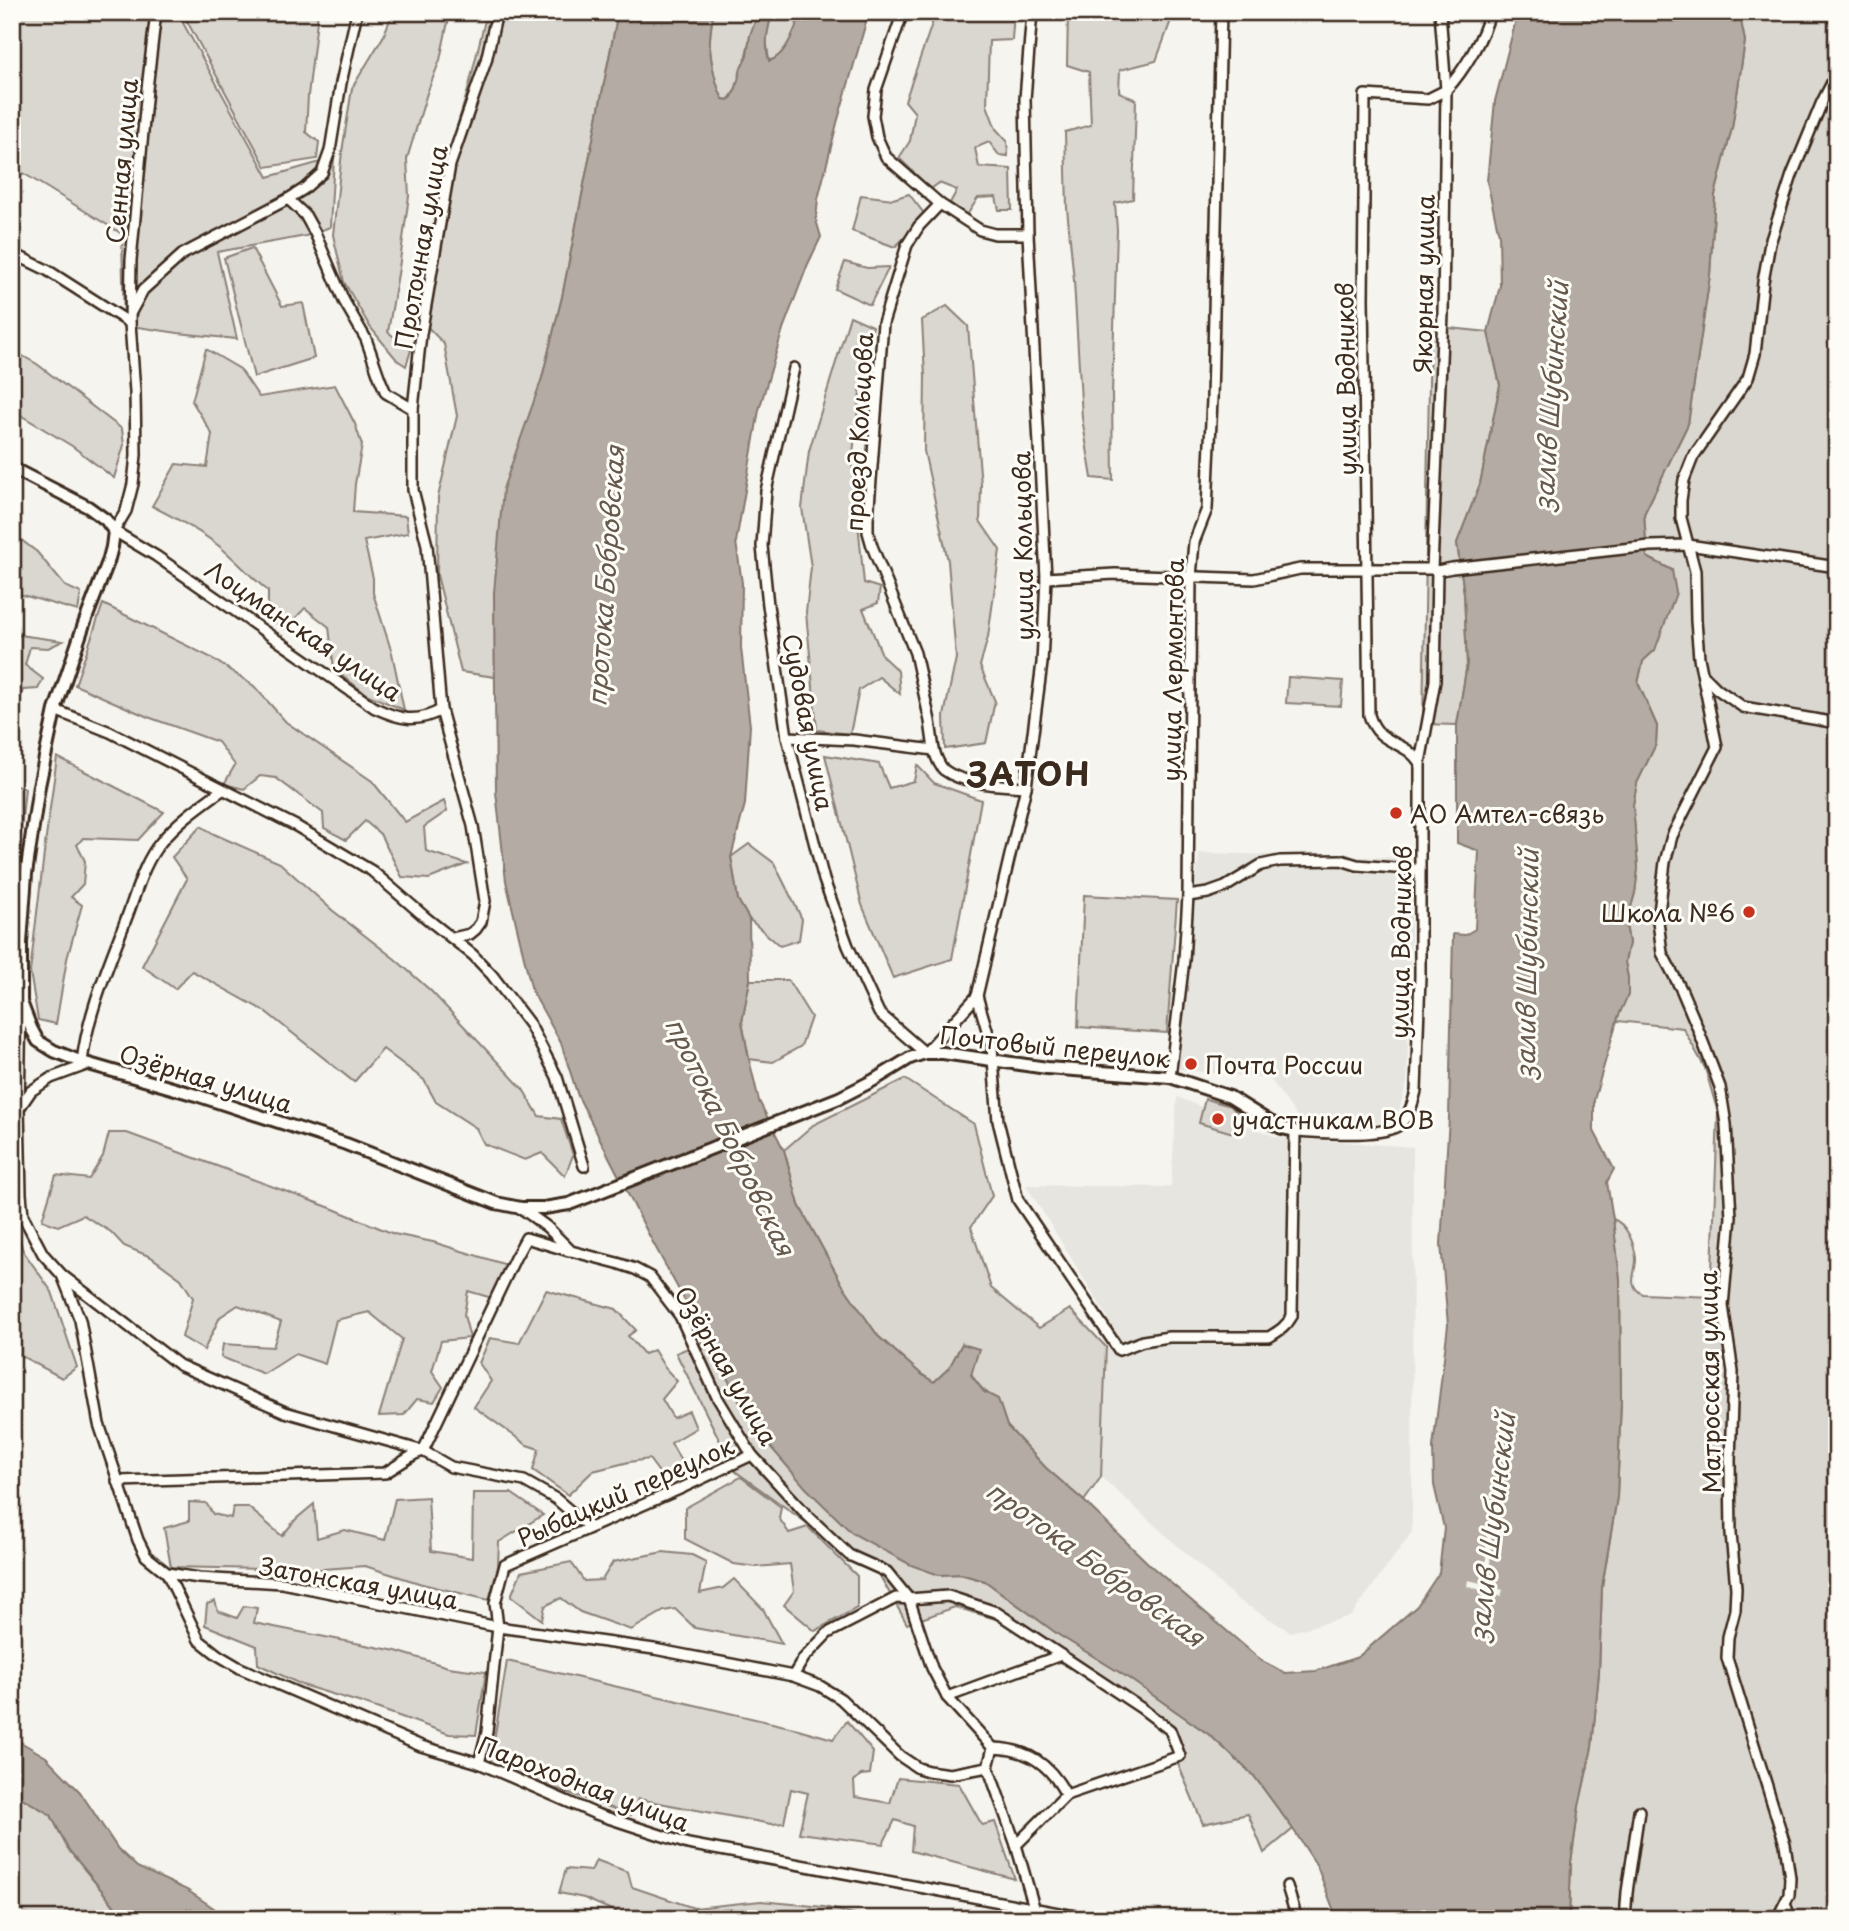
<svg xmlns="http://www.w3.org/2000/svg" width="1849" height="1931" font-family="'Playpen Sans',sans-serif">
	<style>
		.built { fill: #e7e5df }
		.green { fill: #dad6d0; stroke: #8a8077; stroke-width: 2 }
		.water { fill: #b4aca4; stroke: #84786e; stroke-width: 2 }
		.pier { fill: #f5f4ee }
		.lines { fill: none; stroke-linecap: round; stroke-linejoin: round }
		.minor-casing { stroke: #3b2a1e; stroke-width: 14 }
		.tertiary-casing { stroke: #3b2a1e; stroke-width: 16 }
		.minor { stroke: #fdfcf7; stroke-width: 9 }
		.tertiary { stroke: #fdfcf7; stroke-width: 10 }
		.poi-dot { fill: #c8321e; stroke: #fdfcf7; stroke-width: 2.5 }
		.labels { text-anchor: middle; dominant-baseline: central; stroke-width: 6; stroke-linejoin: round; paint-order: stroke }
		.street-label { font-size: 24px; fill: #3b2a1e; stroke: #fdfcf7 }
		.poi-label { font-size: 24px; fill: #3b2a1e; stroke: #fdfcf7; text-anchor: start }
		.water-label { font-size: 26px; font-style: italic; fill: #65584d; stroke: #fdfcf7 }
		.district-label { font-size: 32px; font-weight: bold; letter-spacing: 2px; fill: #3b2a1e; stroke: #fdfcf7 }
	</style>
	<rect width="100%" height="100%" fill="#f5f4ee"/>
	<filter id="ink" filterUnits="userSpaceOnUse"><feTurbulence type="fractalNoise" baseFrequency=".0143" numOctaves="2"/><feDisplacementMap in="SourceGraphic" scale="14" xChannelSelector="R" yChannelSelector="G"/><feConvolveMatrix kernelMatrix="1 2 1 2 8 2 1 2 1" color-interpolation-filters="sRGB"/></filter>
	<g filter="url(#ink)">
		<!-- built -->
		<g class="built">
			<path d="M1199,853L1413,858L1407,1082L1398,1114L1379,1123L1299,1119L1270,1079L1176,1069Z"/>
			<path d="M1177,1097L1276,1137L1413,1147L1412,1532L1351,1616L1291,1632L1238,1600L1101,1477L1108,1318L1026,1185L1171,1187Z"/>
		</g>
		<!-- green -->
		<g class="green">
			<path d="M12,12H177L268,177L334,158L330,227L306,236L217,252L237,339L178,333L124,325L122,234L23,173L12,190Z"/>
			<path d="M182,12H318L308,96L306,132L319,142L317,159L266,167Z"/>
			<path d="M393,12H450L440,60L427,93L407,159L409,196L399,268L388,332L411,350L406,366L397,360L370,327L344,282L333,235L342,152L352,88L383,37Z"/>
			<path d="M487,12H618L562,297L542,378L494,593L495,677L461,672L437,575L438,497L457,416L444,344L419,318L446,163L468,90Z"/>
			<path d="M713,12H759C757,19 753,26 751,33C747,50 740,89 728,100L723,99C716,87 711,62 710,48C709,36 712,24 713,12Z"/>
			<path d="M772,12H802C795,28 787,57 769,61L766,38Z"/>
			<path d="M932,12H1014L1012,40L989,41L987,105L996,129L1007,141L1008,156L999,155L989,142L975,148L979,167L1011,169L1012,210H999L996,197L978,198L967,215L950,203L957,190L939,183L931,189L899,158L910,141L915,113L905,101L933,21Z"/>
			<path d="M1068,12H1170V23L1156,61L1120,70L1119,92L1136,100L1133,199L1115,203L1117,230L1112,394L1113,480L1092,478L1082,418L1074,281L1067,208L1065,132L1091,125L1089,72L1067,65Z"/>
			<path d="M1739,12H1837V1919H1569L1571,1862L1579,1806L1592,1747L1599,1672L1602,1587L1617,1497L1621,1401L1620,1280L1613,1219C1627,1224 1634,1243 1636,1258C1637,1272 1625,1285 1643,1294L1711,1297L1718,1113L1705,1068L1683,1028L1617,1021L1628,978L1625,962L1629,943L1626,924L1635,893L1638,868L1633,805L1637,783L1656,744L1657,726L1638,683L1643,661L1655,650L1672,570L1647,557L1644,514L1688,424L1710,275L1715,195L1732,128L1745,41Z"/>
			<path d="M909,194L926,216L895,247L852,231L861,195L893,199Z"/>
			<path d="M252,248L282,306L303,303L314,358L254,377L224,258Z"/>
			<path d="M845,262L867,268L889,267L870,305L835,289Z"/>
			<path d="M947,306L968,326L981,485L980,521L1000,550L988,637L980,666L995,701L986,743L945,749L944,716L956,658L948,561L924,451L925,376L922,320Z"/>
			<path d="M850,316L873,326L862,375L852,462L864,583L880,588L878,603L863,609L883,657L898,671L900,694L879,677L859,690L850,734L817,730L806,612L811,567L802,508L809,451Z"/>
			<path d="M1430,326L1488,332L1500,385L1480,484L1457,543L1464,593L1467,664L1457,725L1423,724Z"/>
			<path d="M206,349L240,369L259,397L335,385L355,424L362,445L355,484L353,512L406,516L408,533L364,541L373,578V593L392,653L404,710L366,694L334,669L329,627L305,608L285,629L268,618V591C251,577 236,560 219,546C199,530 175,518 152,506L176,464L207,467L212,434L192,401Z"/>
			<path d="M12,350L37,364L122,429L124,445L114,478L72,446L12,410Z"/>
			<path d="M12,533L37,552L65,586L81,593L78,611L12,592Z"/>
			<path d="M103,604L210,657L254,686L286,722L372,781L405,822L444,801L447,811L424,827L426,851L467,864L429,879L402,877L380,834L365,821L346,840L324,828L323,813L276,778L260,776L244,789L224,784L235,765L218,742L148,717L75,685Z"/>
			<path d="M12,634L63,641L48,648L30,647L25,665L43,679L38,689L23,690L18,704L12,703Z"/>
			<path d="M1288,677L1343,681L1341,706L1286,703Z"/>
			<path d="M825,755L879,764L889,788L914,781L917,765L934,783L981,800L952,959L893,978L862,905Z"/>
			<path d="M57,757L164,812L138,840L83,838L77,845L85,861L83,884L71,897L82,905L67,959L56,1024L38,1020L30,972L45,845Z"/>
			<path d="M12,785L25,788L12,920Z"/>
			<path d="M201,826L214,834L280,863L332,910L395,959L431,991L523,1089L539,1116L561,1119L573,1155L565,1176L542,1153L525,1160L484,1144L476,1128L436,1102L424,1080L383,1049L354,1082L266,1012L192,971L175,989L142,966L187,879L172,857Z"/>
			<path d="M749,844L774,863L802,919L799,940L780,946L749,919L738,900L731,857Z"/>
			<path d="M1084,895L1177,900L1167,1033L1078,1027Z"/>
			<path d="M750,980H788L811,1017L801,1046L773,1062L749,1059L742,1022Z"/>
			<path d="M905,1079L974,1124L992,1196L971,1227L991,1288L1039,1328L1070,1309L1106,1347L1101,1477L1084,1501L1046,1468L1007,1426L998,1400C972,1386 969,1371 962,1344L949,1368L934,1382L921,1374L878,1336L842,1284L799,1205L784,1150L813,1125Z"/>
			<path d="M1205,1099L1231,1106L1238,1114L1233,1133L1199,1123Z"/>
			<path d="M109,1133H127L331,1208L394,1234L433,1242L507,1265L492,1298L468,1291L464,1315L470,1338L441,1341L432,1371L443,1387L434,1402L417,1399L404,1415L379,1416L402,1339L369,1312L336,1320L325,1364L295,1354L264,1374L221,1357L223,1344L273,1347L281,1322L238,1305L220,1317L204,1350L182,1337L193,1298L181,1279L151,1257L124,1246L111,1232L83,1215L58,1226L42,1220L56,1175L89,1179L103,1156Z"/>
			<path d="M12,1210L23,1251L52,1292L77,1367L62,1378L12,1351Z"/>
			<path d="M546,1290L616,1309L636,1330L628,1336L644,1354L654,1350L665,1368L677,1381L662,1399L673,1418L689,1411L696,1428L671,1443L682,1463L667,1483L649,1459L629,1462L593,1471L568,1495L533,1470L539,1449L527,1445L474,1407L491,1381L479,1363L490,1338L519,1343Z"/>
			<path d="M707,1340L755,1429L939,1575L960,1574L985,1581L1059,1635L1127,1677L1211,1736L1254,1776L1293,1829L1264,1853L1248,1814L1203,1824L1164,1730L999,1620L955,1607L907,1624L880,1576L735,1471L676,1353Z"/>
			<path d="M741,1477L781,1507L779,1518L789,1533L808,1527L857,1576V1608L815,1631L784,1605L794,1591L790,1564L756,1567L734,1564L685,1539V1508Z"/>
			<path d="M473,1493H511L543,1515L499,1542L498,1566L489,1600L422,1584L365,1566L309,1570L171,1567L164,1528L189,1521V1502L206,1503L213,1514L231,1518L233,1507H248L282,1536L296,1519L314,1504L317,1538L345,1530L385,1540L395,1499L428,1497L431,1551L472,1558Z"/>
			<path d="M663,1552L692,1555L706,1562L700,1593L723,1588L734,1579L763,1609L782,1644L695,1628L675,1609L664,1611L631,1630L580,1612L561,1598L545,1606L542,1620L511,1596L521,1572L571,1562L584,1581L602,1580L613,1562Z"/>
			<path d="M215,1601L218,1611L237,1618L244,1606L257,1608L254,1623L396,1651L448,1667L486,1672L476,1735L449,1734L365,1704L302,1685L258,1664L257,1646L205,1625L207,1604Z"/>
			<path d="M507,1661L798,1729L833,1739L847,1721L873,1752L870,1774L861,1775L854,1781L855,1797L890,1803L898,1778L959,1784L982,1825L995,1822L1015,1879L911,1851L913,1826L895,1820L883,1844L799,1833L808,1793L791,1789L784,1823L771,1824L638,1799L631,1815L490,1765Z"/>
			<path d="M12,1792L51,1815L68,1849L125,1919H12Z"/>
			<path d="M596,1860L628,1872L632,1887L694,1908L761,1901L824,1907L875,1919H632L584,1898L559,1893L566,1869L591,1871Z"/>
		</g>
		<!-- water -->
		<g class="water">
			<path d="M618,12H713C712,24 709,36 710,48C711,62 716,87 723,99L728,100L732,97L736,88L741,68L747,56L750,35L759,12H772C768,29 764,44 769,61C787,56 795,28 802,12H869L837,123L818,199L816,220L821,237L808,264L783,329L759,410L736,542L742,583L741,648L750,726L745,804L731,857L738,900L749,919L750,980L742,1022L749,1059L759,1101L784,1150L799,1205L842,1284L878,1336L921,1374L934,1382L949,1368L962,1344L979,1349L971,1375L984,1392L998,1399L1007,1426L1046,1468L1084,1501L1151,1566L1262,1661L1285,1673L1316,1671L1358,1657L1417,1606L1439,1573L1444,1528L1434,1485L1433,1447L1448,1325L1441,1244L1449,1118L1453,934L1465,935L1475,929L1479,851L1457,843V725L1467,664L1464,593L1457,543L1480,484L1500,385L1488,332L1500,286L1499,235L1487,181L1495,101L1518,12H1739L1745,41L1732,128L1715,195L1710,275L1688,424L1644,514L1647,557L1672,570L1676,593L1655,650L1643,661L1638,683L1657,726L1656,744L1637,783L1633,805L1638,868L1635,893L1626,924L1629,943L1625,962L1628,978V995L1618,1017L1594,1100V1131L1614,1169L1607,1182L1613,1219L1620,1280L1621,1401L1617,1497L1602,1587L1599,1672L1592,1747L1579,1806L1571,1862L1569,1919H1337L1317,1866L1293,1829L1254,1776L1211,1736L1127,1677L1059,1635L985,1581L960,1574L939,1575L911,1565L852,1533L806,1488L755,1429L650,1237L578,1096L561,1043L532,991L506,881L496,792L494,593L503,489L542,378L562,297Z"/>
			<path d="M12,1737L46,1757L80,1792L118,1849L137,1867L187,1890L230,1919H125L68,1849L51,1815L12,1792Z"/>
		</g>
		<!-- pier -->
		<path class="pier" d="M1494,1494L1499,1495L1491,1541L1490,1567L1485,1584L1503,1590L1501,1596L1467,1586L1468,1580L1481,1583L1486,1566V1541Z"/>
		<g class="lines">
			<!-- minor casing -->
			<g class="minor-casing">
				<g id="minor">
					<path d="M156,12L147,89L131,260L130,323L135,392L136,455L133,484L126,511L114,531L156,556L375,708C399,719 416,724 441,710"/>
					<path d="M903,12L876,90L873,116L877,137L886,157L940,204L980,230L995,234H1028"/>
					<path d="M288,199L305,215L315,233L344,301L366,339L380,379L386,393L413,409V490L427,545L441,710L473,826L485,901L481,922L476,929L470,934L453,938"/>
					<path d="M12,253L47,270L130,323"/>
					<path d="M131,312L143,290L183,254L288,199L304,189L322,173L330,151L341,83L357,12"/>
					<path d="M794,368L766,491L762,546L768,605L787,737L824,880L848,946L879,1013L925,1053L977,996L1026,787L1042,663L1046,578L1028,234L1025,99L1032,12"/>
					<path d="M413,409L421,334L450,165L486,61L497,12"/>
					<path d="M1432,569L1443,314L1446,90C1464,71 1484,37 1490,12"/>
					<path d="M1046,578L1115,574L1254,579L1300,569H1432L1437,571L1452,568L1650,546L1688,545L1837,567"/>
					<path d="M1705,677L1717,689L1743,707L1837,723"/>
					<path d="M55,710L110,732L296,826L372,871L425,917L473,955L492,975L530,1025L557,1077L584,1166"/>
					<path d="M787,737L854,740L934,750C936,757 939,765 944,770C964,785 1002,785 1026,787"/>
					<path d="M934,750L930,721L915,653L872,546L868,532V519L883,323L907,245L919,226L940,204"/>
					<path d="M1420,763L1435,681L1437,571"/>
					<path d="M1188,896L1208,893L1225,887L1261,865L1280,861L1341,860L1357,865L1420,870"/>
					<path d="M977,996L992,1047L998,1121L1018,1200L1119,1350L1143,1341L1169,1337H1269C1279,1331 1286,1327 1292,1316L1295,1131C1319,1132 1381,1138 1399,1125C1409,1117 1413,1103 1416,1091L1420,976V763C1403,738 1379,747 1369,715L1363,299L1365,95L1428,99L1446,90L1440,12"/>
					<path d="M21,1004L19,1108L21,1194L23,1216L43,1254L62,1275L80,1320L99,1424L138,1540L146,1556L167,1573L199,1578L282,1583L498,1627L654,1649L793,1676L820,1686L841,1699L900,1756L918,1768L928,1771L950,1774L988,1767L1016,1845L1034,1907"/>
					<path d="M82,1062C88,1011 110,962 128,914C137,890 144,862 161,842C178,821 200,806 222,790"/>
					<path d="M1170,1077L1184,960L1188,896L1191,577L1194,542L1207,509L1212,399L1221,12"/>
					<path d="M20,1107L31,1091L51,1078L89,1064"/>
					<path d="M521,1208L547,1227L571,1251L617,1263L635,1269L650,1277L680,1316L717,1397L752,1455L807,1515L849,1555L887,1572L909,1599L932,1668L947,1697L993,1748L988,1767"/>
					<path d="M62,1275L179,1365L285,1412L423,1451L451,1467L524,1481L556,1499L589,1527"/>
					<path d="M117,1481L385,1473L415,1454L423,1451L515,1258L526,1238L569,1251"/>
					<path d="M167,1573L199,1640L218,1655L240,1668L421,1746L479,1763L596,1814L688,1844L1091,1919"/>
					<path d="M793,1676L804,1658L828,1633L896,1598L909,1599L948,1596L996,1612L1141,1708L1170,1730L1180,1756L1066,1795L1016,1845"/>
					<path d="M947,1697L1061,1655"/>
					<path d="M993,1748C1028,1749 1050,1764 1066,1795"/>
					<path d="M479,1763L487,1732L498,1627L495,1603L505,1565L684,1487L752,1455"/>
					<path d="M1287,1886L1297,1919"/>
					<path d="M1785,1904L1791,1919"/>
					<path d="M1625,1919L1627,1892L1639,1811"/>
					<path d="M1777,1919L1789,1895L1790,1878L1785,1844L1727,1658L1728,1637L1735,1610L1736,1588L1731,1534L1730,1461L1733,1372L1723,1306L1731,1217L1726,1124L1720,1087L1696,1024L1682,991L1662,953L1658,921L1665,862L1672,836L1717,747L1699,658L1696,621L1695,571L1681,518V500L1684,480L1693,457L1748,378L1755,354L1763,282L1770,243L1792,175L1822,102L1837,73"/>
				</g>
			</g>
			<!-- tertiary casing -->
			<g class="tertiary-casing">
				<path id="tertiary" d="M12,468L88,507L106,520L114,531L112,547L108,562L84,624L55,710L39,786L26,874L21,943V1002L31,1028L38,1041L54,1051L82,1062L196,1095L346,1144L496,1203L521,1208H544L569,1204L839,1098L874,1080L910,1058L925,1053H943L1047,1068L1170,1077L1230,1097L1270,1122L1282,1128L1295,1131"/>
			</g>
			<!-- minor -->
			<use href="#minor" class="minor"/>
			<!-- tertiary -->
			<use href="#tertiary" class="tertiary"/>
		</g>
	</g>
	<!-- markers -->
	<g class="poi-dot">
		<circle cx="1396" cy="813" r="7"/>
		<circle cx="1749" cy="912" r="7"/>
		<circle cx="1191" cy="1064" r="7"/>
		<circle cx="1218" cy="1119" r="7"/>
	</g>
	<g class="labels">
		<!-- street labels -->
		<g class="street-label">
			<text transform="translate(121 161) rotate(-85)">Сенная улица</text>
			<text transform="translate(420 247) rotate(-80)">Проточная улица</text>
			<text transform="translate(1423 284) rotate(-89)">Якорная улица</text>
			<text transform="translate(1345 379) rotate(-91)">улица Водников</text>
			<text transform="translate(858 432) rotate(-87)">проезд Кольцова</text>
			<text transform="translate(1022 546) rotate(-91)">улица Кольцова</text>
			<text transform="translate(304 630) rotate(34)">Лоцманская улица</text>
			<text transform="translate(1172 670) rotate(-89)">улица Лермонтова</text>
			<text transform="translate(809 722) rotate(79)">Судовая улица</text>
			<text transform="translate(1400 942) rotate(-89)">улица Водников</text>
			<text transform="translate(1055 1046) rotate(6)">Почтовый переулок</text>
			<text transform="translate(206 1078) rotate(17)">Озёрная улица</text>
			<text transform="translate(727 1365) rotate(60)">Озёрная улица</text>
			<text transform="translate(1709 1382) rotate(-91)">Матросская улица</text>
			<text transform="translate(625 1491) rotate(-24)">Рыбацкий переулок</text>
			<text transform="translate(359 1582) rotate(10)">Затонская улица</text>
			<text transform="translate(584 1783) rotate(21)">Пароходная улица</text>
		</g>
		<!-- poi labels -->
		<g class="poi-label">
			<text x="1410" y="813">АО Амтел-связь</text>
			<text x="1735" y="912" text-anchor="end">Школа №6</text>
			<text x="1205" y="1064">Почта России</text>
			<text x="1232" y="1119">участникам ВОВ</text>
		</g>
		<!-- water labels -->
		<g class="water-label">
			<text transform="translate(1550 396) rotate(-86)">залив Шубинский</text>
			<text transform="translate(605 576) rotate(-86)">протока Бобровская</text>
			<text transform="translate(1526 964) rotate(-89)">залив Шубинский</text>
			<text transform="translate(731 1136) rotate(64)">протока Бобровская</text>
			<text transform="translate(1491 1527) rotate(-83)">залив Шубинский</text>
			<text transform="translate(1096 1563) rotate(36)">протока Бобровская</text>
		</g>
		<!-- district labels -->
		<g class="district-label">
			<text x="1029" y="773">ЗАТОН</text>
		</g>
	</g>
	<!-- margin -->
	<rect width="1849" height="1931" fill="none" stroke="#fdfcf7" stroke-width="42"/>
	<rect x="21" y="21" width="1807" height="1889" fill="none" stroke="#3b2a1e" stroke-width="2.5" filter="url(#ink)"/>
</svg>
